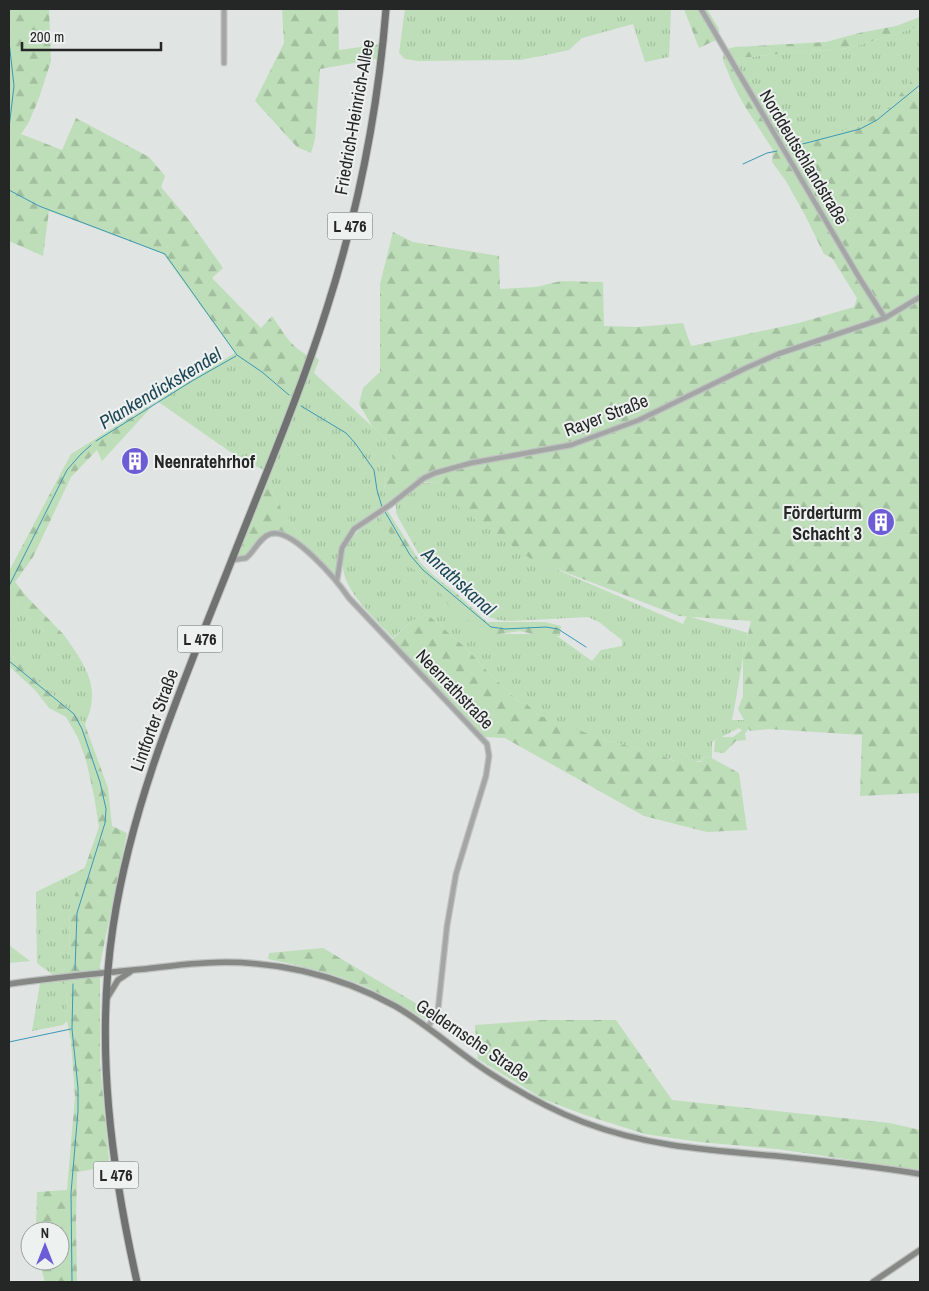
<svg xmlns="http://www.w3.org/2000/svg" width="929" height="1291" font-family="'Archivo Narrow',sans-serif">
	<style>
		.grass { fill: url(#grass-tufts) }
		.forest { fill: url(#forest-firs) }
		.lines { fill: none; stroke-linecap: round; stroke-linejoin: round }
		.stream { stroke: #3c98b7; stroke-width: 1 }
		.street-casing { stroke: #bec2c1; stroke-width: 7 }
		.secondary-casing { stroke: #bec2c1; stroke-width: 8 }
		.primary-casing { stroke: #bec2c1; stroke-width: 9 }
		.street { stroke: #a4a5a5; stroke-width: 4.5 }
		.secondary { stroke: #868886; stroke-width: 5.5 }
		.primary { stroke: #707271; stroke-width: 7 }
		.labels { text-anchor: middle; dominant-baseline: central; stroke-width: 4; stroke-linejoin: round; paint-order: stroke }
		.shield { fill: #edf1f0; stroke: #616463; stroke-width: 1 }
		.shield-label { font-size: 16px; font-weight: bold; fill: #252726 }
		.street-label { font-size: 18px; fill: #252726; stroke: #edf1f0 }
		.poi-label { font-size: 18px; font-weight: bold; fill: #252726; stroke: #edf1f0; text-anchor: start }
		.water-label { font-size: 19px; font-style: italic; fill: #1e4755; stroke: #edf1f0 }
	</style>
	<defs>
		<pattern id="grass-tufts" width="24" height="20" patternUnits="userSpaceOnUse" patternTransform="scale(1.25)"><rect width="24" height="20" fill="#bddeb8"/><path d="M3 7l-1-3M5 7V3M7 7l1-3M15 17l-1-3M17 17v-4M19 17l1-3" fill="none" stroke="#a2be9e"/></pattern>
		<pattern id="forest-firs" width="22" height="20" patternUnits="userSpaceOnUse" patternTransform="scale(1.25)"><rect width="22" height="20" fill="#bddeb8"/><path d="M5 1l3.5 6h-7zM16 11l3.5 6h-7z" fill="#a2be9e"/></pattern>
	</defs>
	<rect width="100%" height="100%" fill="#e0e4e3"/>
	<!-- grass -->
	<g class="grass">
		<path d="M405,9H671L669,57L645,62L633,24L582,38L569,50L541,56L520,60L419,61L405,59L399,53Z"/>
		<path d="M920,26V88L917,90L910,80L892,106L830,138L797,143L787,139L775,120L768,123L731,59L809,51L839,50L863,44Z"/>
		<path d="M235,353L245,365L292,404L312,353L319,360L314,373L398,450C383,472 381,480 389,506L354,529L342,548L337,580L313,555L276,501L266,471L239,458L157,401Z"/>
		<path d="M420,483H440L535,557L560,571L683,624L687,616L748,633C741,662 738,691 732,720H744L749,729L745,733L739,728L712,742V758L706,755L701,761H693L681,752L675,761L656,753L601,739L539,716L527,704L519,702L487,671L468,650L427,614L410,622L393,638C365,608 314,567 363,527C369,522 376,519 383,515L409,560L420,572L474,621L501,634H554L592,661L601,650L622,646V640L599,622L588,617L510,621L498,620L489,617L420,556L398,517L396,512V504Z"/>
		<path d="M16,604L57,644L64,635C78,655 97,679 91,706C90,712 87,719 85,725L9,653V611Z"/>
		<path d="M85,868L69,912L70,960L62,972L66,983L67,1021L63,1025L32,1031L40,983L52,982L53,975L37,963L36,892Z"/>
		<path d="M9,945L30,961L9,963Z"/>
	</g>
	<!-- forest -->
	<g class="forest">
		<path d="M9,9H49L51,61L39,98L29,122L21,134L62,150L76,118L149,157L165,176L161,187L189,220L223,268L212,278L261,328L272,316C283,332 292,349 311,357L292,405L245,365L235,353L164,255L161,253L49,211L43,256L9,241Z"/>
		<path d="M282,9H338L339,50L382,44V58L320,69L315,139L311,153L297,147L255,101L284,43Z"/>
		<path d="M684,9H707L719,29L718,39L699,48Z"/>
		<path d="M920,17V26L863,44L839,50L809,51L731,59L768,123L775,119L787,139L797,143L830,138L892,106L910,80L920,94V793L860,796L862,735L769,729L750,731L738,709L743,696V656L751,621L679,616L531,559L466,513L447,497L440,483L418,482L389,506C381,480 383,472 398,450L372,426L359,404L363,388L380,372V284L393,232L413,242L499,256L500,289L536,287L561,281L603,282L604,326L638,327L683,323L691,346L799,323L854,307L857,298L832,258L824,254L805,215L786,181L772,162L773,150L744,105L732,82L723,60L724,50L735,47L826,42L859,33L896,26Z"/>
		<path d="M157,401L102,461L97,450L71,477L33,557L15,582L27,597L64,635L57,644L16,604L9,611V571L71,454Z"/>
		<path d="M266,471L276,501L313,555L278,533L267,535L246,558L232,560Z"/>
		<path d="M388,511L420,562L434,576L455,592L487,622H545L561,626L560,636L537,635L520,631L500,634H481L465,617L448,605L440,592L428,584L422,574L408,566L393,543L390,533L381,522V514Z"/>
		<path d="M427,614L468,650L487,671L519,702L527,704L539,716L548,718L604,740L654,752L674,761L681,752L693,761L701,762L706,755L739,773L747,830L707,832L644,816L505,738L484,737L392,640L410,622Z"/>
		<path d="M9,653L85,725L108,788L112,826L127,833L100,965V1064L109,1160L106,1167L77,1172L76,1222L77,1282H45L39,1261H60V1231H36L37,1192L67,1190L75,1097L71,1041L67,1021L66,983L62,972L70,960L69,912L99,827L94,796L86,760L78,738L66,717L49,708L35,690L9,666Z"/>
		<path d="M744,729L746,740L736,741L724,753L714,752L715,741L721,737H733Z"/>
		<path d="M323,948L434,1014L432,1016L425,1019C404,1008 386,995 364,986C333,973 301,966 268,959L269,953Z"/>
		<path d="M542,1020H616L672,1100L890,1123L920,1130V1170L777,1149L700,1142L645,1134L585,1115L543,1099L478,1059L475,1025Z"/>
	</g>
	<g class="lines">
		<!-- stream -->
		<g class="stream">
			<path d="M9,41L14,86L9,128"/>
			<path d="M791,147L860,129L877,120L920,85"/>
			<path d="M743,164L767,153L777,151"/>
			<path d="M9,190L39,206L165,254L237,355L262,372L289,395"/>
			<path d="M301,406L346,433L355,443L374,470L377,490L382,507"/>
			<path d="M96,441L192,381L236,356"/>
			<path d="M384,510L410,555L423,570L491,627L505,629L546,627L558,629L586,647"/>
			<path d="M9,586L67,470L81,454L91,445"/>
			<path d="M9,661L74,714L82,729L100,782L106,809L105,823L77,913L75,970"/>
			<path d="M9,1042L71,1029"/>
			<path d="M72,1282L71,1193L78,1111V1088L72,1029L73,984"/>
		</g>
		<!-- street casing -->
		<g class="street-casing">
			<g id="street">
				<path d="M224,9V63"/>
				<path d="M701,9L860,279L885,318"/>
				<path d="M232,560L246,558C254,552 260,537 270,534C292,526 338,582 349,598L487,744L489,756L486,776L456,874L447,926L438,1010L428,1027"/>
				<path d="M337,580L342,548L354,529L390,505L424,478L435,473L471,463L571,445L639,420L746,368L778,354L885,318L920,297"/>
			</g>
		</g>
		<!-- secondary casing -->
		<g class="secondary-casing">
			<g id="secondary">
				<path d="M9,984C50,978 92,974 133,970C157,968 181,964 205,963C271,959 337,974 395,1006C430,1026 459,1054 493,1075C521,1093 552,1110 583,1122C649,1147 708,1150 777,1156C825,1161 873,1166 920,1174"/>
				<path d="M107,998L118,980L130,972"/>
				<path d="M873,1282L920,1250"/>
			</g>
		</g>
		<!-- primary casing -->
		<g class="primary-casing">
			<path id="primary" d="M137,1282C111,1166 95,1046 113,927C132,799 184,681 231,562C264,478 300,394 327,308C358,211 378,110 386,9"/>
		</g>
		<!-- street -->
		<use href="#street" class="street"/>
		<!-- secondary -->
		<use href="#secondary" class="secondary"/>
		<!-- primary -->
		<use href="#primary" class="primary"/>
	</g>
	<!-- icons -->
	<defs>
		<g id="building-disc" transform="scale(1.4375)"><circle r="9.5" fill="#6c5dd7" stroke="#edf1f0"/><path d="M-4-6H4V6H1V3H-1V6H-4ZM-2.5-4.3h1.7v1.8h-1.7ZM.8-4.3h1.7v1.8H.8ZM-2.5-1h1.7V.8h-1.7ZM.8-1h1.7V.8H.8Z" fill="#fff"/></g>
	</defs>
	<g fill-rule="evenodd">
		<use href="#building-disc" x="135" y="461"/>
		<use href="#building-disc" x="881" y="522"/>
	</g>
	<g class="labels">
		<!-- shield labels -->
		<g class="shield">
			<rect x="327.5" y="212.5" width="45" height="27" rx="4"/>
			<rect x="177.5" y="625.5" width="45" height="27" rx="4"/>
			<rect x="93.5" y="1161.5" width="45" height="27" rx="4"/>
		</g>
		<g class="shield-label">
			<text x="350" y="226">L 476</text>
			<text x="200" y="639">L 476</text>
			<text x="116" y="1175">L 476</text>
		</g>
		<!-- street labels -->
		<g class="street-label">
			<text transform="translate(354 117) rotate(-80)">Friedrich-Heinrich-Allee</text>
			<text transform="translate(804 157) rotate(59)">Norddeutschlandstraße</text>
			<text transform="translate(606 415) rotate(-21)">Rayer Straße</text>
			<text transform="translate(455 689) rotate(46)">Neenrathstraße</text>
			<text transform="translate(154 720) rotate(-70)">Lintforter Straße</text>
			<text transform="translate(473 1040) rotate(34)">Geldernsche Straße</text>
		</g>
		<!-- poi labels -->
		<g class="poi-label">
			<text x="154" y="461">Neenratehrhof</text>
			<text x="862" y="512" text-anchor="end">Förderturm<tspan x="862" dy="21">Schacht 3</tspan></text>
		</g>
		<!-- water labels -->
		<g class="water-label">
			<text transform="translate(160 388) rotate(-31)">Plankendickskendel</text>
			<text transform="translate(459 581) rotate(42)">Anrathskanal</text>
		</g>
	</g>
	<!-- border -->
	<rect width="929" height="1291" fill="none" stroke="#252726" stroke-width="20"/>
	<!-- north arrow -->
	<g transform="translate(45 1246)"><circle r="24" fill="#edf1f0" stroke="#9da09f"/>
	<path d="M0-4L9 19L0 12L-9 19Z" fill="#6c5dd7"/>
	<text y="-8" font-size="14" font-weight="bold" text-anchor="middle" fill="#252726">N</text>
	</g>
	<!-- scale -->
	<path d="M22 42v8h139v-8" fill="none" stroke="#252726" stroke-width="2.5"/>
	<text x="30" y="42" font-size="15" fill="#252726" stroke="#edf1f0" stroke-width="4" paint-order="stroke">200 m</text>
</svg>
